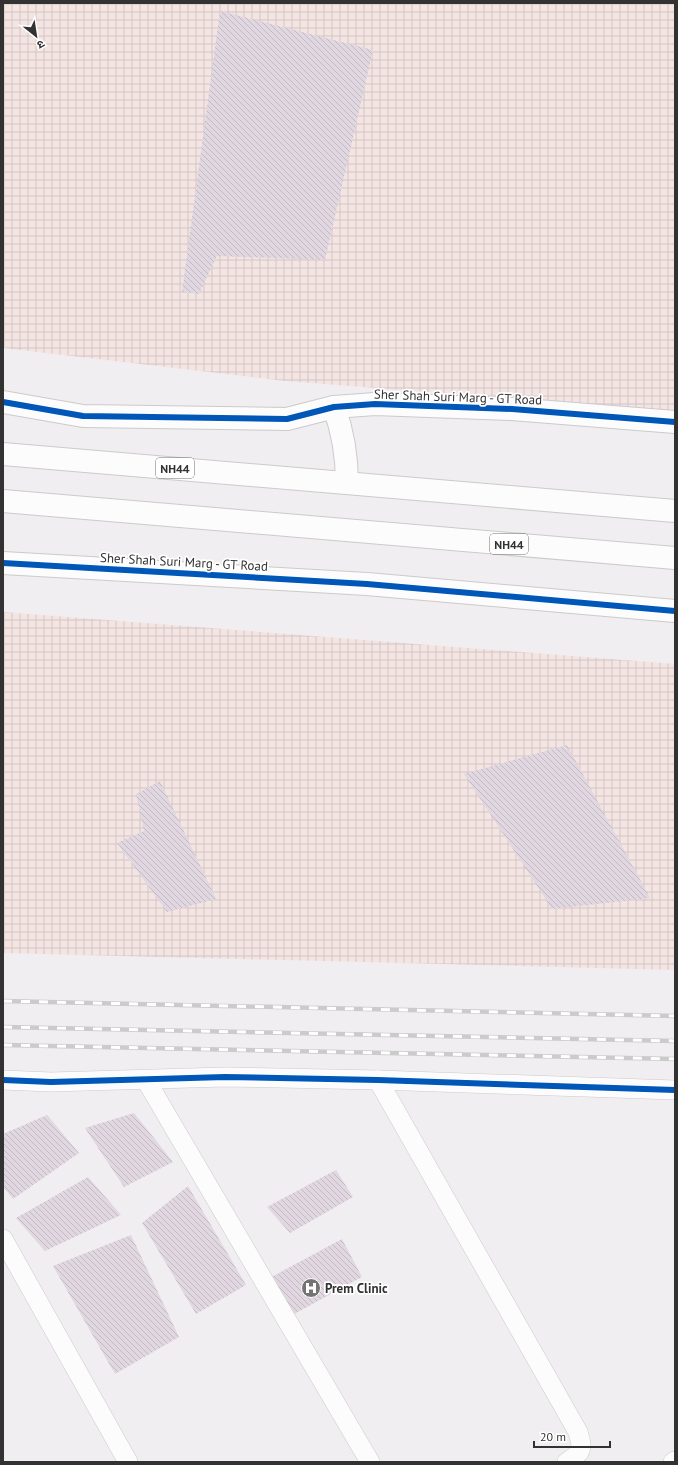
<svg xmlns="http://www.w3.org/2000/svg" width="678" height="1465" font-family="'PT Sans','Noto Sans Devanagari',sans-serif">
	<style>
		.industrial { fill: url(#industrial-grid) }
		.building { fill: url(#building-back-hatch) }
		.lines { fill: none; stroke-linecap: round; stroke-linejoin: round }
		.street-casing { stroke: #cccacb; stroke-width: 20 }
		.secondary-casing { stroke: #cccacb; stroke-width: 24 }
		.highway-casing { stroke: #cccacb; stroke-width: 24 }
		.street { stroke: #fdfcfd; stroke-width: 19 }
		.secondary { stroke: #fdfcfd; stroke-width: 22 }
		.highway { stroke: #fdfcfd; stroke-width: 22 }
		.rail-casing { stroke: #cccbcc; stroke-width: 4.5 }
		.rail { stroke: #fff; stroke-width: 3; stroke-dasharray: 9; stroke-linecap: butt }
		.cycleway-casing { stroke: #fff; stroke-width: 8 }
		.cycleway { stroke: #0057b8; stroke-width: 6 }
		.labels { text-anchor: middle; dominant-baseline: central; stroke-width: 3.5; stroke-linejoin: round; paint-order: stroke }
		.shield { fill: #fff; stroke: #707070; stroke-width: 1 }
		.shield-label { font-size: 12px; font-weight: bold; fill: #333233 }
		.street-label { font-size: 13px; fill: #333233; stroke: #fff }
		.poi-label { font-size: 13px; font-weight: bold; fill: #333233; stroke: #fff; text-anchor: start }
	</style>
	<defs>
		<pattern id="industrial-grid" width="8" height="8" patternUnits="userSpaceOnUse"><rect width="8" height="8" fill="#f4e5e3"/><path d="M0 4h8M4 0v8" fill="none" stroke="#d2c5c3"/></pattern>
		<pattern id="building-back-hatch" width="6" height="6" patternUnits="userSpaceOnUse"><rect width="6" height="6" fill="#e1d7e1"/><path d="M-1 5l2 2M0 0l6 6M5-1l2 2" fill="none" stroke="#c2b9c2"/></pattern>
	</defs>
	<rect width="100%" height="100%" fill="#f0eef0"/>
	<!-- industrial -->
	<g class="industrial">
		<path d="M3,3H675V411L285,381L3,348Z"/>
		<path d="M3,612L675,664V970L3,953Z"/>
	</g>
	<!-- building -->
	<g class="building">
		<path d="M220,11L373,50L325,260L217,256L199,294L182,292Z"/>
		<path d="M567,745L650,898L552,909L464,774Z"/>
		<path d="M160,781L216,899L167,912L117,843L144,831L136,794Z"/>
		<path d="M134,1113L173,1162L124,1187L85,1128Z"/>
		<path d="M47,1115L79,1153L13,1199L3,1187V1134Z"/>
		<path d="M336,1170L353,1197L290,1233L267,1207Z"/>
		<path d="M88,1177L121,1215L45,1251L16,1218Z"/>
		<path d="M188,1186L246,1285L196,1314L142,1223Z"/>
		<path d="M131,1235L179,1337L115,1374L53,1266Z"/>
		<path d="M342,1239L362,1277L285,1319L264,1281Z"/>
	</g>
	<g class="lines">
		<!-- street casing -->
		<g class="street-casing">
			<g id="street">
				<path d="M3,1080L51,1082L225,1077L378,1080L675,1090"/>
				<path d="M146,1080L370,1462"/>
				<path d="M378,1080L578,1432C583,1449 583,1452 567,1462"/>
				<path d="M3,1239L128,1462"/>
				<path d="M673,1462L675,1461"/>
			</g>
		</g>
		<!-- secondary casing -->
		<g class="secondary-casing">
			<g id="secondary">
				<path d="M3,402L83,416L287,419L334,407L375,404L512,409L675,422"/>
				<path d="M3,563L367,584L675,611"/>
			</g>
		</g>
		<!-- highway casing -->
		<g class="highway-casing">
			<g id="highway">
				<path d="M334,407C343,432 347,456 347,483"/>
				<path d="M3,454L675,511"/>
				<path d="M3,501L675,558"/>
			</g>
		</g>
		<!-- street -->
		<use href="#street" class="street"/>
		<!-- secondary -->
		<use href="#secondary" class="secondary"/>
		<!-- highway -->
		<use href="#highway" class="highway"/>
		<!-- rail casing -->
		<g class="rail-casing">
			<g id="rail">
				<path d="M3,1001L675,1016"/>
				<path d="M3,1027L675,1041"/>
				<path d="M3,1045L675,1059"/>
			</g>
		</g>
		<!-- rail -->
		<use href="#rail" class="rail"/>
		<!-- cycleway casing -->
		<g class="cycleway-casing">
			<g id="cycleway">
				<path d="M3,402L83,416L287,419L334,407L375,404L512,409L675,422"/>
				<path d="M3,563L367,584L675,611"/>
				<path d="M3,1080L51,1082L225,1077L378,1080L675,1090"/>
			</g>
		</g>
		<!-- cycleway -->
		<use href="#cycleway" class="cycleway"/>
	</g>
	<!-- icons -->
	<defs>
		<g id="hospital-disc" transform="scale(1)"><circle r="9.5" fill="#757475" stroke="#fff"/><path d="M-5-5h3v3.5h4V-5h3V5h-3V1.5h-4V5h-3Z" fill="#fff"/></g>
	</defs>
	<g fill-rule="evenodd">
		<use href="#hospital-disc" x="311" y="1288"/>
	</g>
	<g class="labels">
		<!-- shield labels -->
		<g class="shield">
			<rect x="156" y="458" width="38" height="20" rx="3"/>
			<rect x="490" y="534" width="38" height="20" rx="3"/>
		</g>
		<g class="shield-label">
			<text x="175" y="468">NH44</text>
			<text x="509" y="544">NH44</text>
		</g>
		<!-- street labels -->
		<g class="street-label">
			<text transform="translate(458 397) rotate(2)">Sher Shah Suri Marg - GT Road</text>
			<text transform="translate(184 562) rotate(3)">Sher Shah Suri Marg - GT Road</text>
		</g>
		<!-- poi labels -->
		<g class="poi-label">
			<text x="325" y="1288">Prem Clinic</text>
		</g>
	</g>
	<!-- border -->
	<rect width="678" height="1465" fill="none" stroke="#333233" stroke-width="8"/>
	<!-- north arrow -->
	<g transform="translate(36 36) rotate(150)" stroke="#ffffff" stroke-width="3" paint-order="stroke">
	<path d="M0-3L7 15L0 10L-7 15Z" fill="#333233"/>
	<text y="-6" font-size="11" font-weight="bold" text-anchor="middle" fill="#333233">उ</text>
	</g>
	<!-- scale -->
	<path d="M534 1441v6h76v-6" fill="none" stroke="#333233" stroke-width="2"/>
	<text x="540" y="1441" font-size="12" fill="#333233" stroke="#ffffff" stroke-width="3" paint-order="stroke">20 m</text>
</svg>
